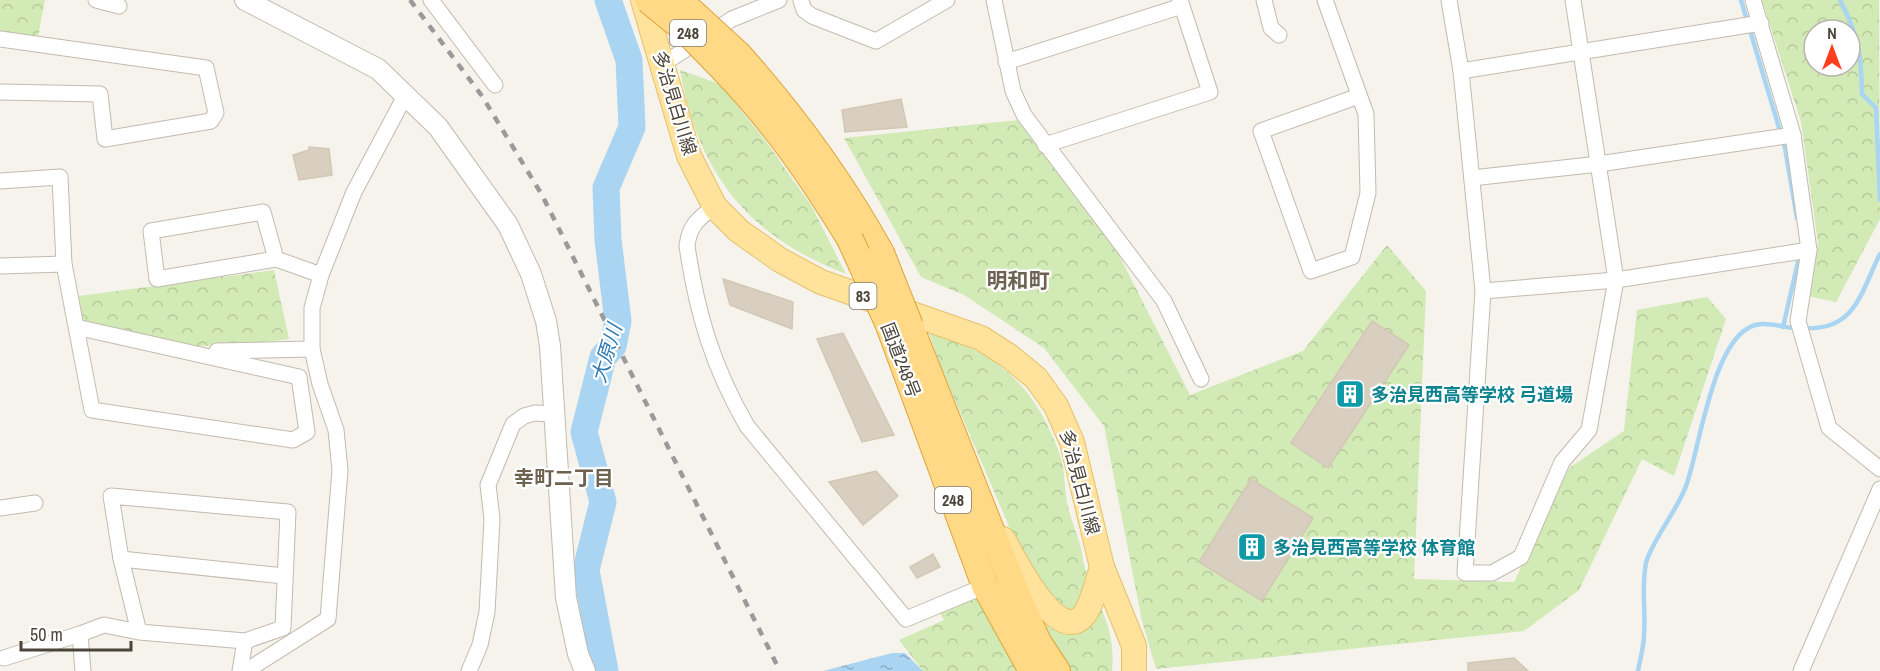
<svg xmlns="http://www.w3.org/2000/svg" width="1880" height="671" font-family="'Archivo Narrow','Noto Sans JP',sans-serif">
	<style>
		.forest { fill: url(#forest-crowns); fill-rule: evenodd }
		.water { fill: url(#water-ripples) }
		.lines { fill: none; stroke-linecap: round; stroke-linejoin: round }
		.stream { stroke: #a9d4f2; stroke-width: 4.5 }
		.river { stroke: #a9d4f2; stroke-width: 27 }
		.building { fill: #d8cfc1; stroke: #d3c7b4; stroke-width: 1.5 }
		.minor-casing { stroke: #c2bbae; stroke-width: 17 }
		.tertiary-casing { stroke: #c2bbae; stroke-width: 22 }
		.primary-casing { stroke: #e6c16a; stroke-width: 26 }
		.trunk-casing { stroke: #e0a43c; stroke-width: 28 }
		.minor { stroke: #fff; stroke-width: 15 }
		.tertiary { stroke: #fff; stroke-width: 20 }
		.primary { stroke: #ffe39c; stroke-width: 24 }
		.trunk { stroke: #ffd985; stroke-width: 26 }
		.rail { stroke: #9a9a9a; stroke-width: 4.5; stroke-dasharray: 8 8; stroke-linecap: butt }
		.trunk-bridge-casing { stroke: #e0a43c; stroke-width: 28; stroke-linecap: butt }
		.trunk-bridge { stroke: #ffd985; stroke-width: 26 }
		.labels { text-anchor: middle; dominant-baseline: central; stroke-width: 4.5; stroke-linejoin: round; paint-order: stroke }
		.shield { fill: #fff; stroke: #817c74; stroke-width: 1.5 }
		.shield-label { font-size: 16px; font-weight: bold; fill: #4b4439 }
		.street-label { font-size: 18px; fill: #4b4439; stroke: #fff }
		.culture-label { font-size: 18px; font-weight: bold; fill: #0d838f; stroke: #fff; text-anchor: start }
		.water-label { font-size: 20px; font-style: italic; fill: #2e7ab2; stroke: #fff }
		.neighbourhood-label { font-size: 20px; font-weight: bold; fill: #6e6250; stroke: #fff }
		.quarter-label { font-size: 21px; font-weight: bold; fill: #6e6250; stroke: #fff }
	</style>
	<defs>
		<pattern id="forest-crowns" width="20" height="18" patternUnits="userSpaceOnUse" patternTransform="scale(1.5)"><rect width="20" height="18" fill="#d2eab5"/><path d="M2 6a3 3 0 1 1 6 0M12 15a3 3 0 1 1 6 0" fill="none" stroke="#b6ca9c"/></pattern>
		<pattern id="water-ripples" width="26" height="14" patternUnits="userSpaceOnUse" patternTransform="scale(1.5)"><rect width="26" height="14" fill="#a9d4f2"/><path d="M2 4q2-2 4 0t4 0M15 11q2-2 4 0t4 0" fill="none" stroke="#8caec5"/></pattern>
	</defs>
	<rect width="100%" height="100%" fill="#f6f3ec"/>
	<!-- forest -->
	<g class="forest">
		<path d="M0,0H45L38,37L0,31Z"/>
		<path d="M1762,0H1879L1880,219L1836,302L1807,296L1818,243L1801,122ZM1814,30H1850V66H1814Z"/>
		<path d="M680,70L720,84L765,140L812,207L846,274C748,236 698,174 680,70Z"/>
		<path d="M1018,120L1114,245L1190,395L1303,351L1387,245L1426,291L1414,579L1514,582L1569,468L1624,431L1637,310L1707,297L1726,319L1674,476L1642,459L1579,590L1524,631L1156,669L1142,621L1104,426L1044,348L964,295L921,277L844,138Z"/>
		<path d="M274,270L289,339L240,345L196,346L83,322L79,296Z"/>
		<path d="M929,333C998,352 1035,386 1060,455C1065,468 1064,482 1066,496C1068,513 1076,531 1081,548C1083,556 1083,564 1086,571C1099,610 1116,626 1112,671H923L899,640L944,620L938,610L1028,571L940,365Z"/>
	</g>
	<!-- water -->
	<path class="water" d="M892,653H905L923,671H823Z"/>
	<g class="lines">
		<!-- stream -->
		<g class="stream">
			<path d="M1741,0L1785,148L1797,218"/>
			<path d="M1840,0C1859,37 1861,53 1862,94L1876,108L1880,200"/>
			<path d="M1783,327L1798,262"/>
			<path d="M1806,328C1856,331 1862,289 1880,254"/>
			<path d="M1638,671C1640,659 1644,647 1644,635C1646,610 1641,588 1646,563C1651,542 1678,509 1686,486C1700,450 1713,327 1761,324C1771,323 1783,327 1793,328"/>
		</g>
		<!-- river -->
		<path class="river" d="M605,671L586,570L603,502L584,432L603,357L613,346L618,321L608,240L606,188L632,127L629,60L608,0"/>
	</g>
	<!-- building -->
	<g class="building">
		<path d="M901,99L907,127L845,132L842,110Z"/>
		<path d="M309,147L329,149L332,175L299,180L293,155L309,150Z"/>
		<path d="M723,279L793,302L792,329L730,305Z"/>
		<path d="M1372,321L1409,345L1328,468L1291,443Z"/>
		<path d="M843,333L894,435L862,442L817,339Z"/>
		<path d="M876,471L898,496L863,525L829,482Z"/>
		<path d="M1251,479L1313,518L1262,601L1199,562Z"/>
		<path d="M933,554L940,567L917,578L910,567Z"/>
		<path d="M1514,658L1528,671H1468V663Z"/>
	</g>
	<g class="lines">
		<!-- minor casing -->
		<g class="minor-casing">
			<g id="minor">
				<path d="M96,0L119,6"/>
				<path d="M431,0L495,85"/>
				<path d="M994,0L1013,91L1024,115L1164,301L1201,379"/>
				<path d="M1264,0L1271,28L1279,35"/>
				<path d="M1325,0L1366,114L1368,193L1352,257L1311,271L1261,131L1359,96"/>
				<path d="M1449,0L1461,71L1483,291L1465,573H1492L1521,557L1562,462L1589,430L1616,280L1573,0"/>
				<path d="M801,1L804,10L812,16L876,41L947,0"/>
				<path d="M0,39L206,68L216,113L211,121L105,139L100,94L0,92"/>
				<path d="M1006,62L1182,6"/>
				<path d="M663,64L732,19L779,0"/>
				<path d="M1461,71L1761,23"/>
				<path d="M1045,145L1210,92L1180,0"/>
				<path d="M1472,178L1599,164L1793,135"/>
				<path d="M0,181L60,177L64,264L92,410L293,440L307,432L299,377L76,327"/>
				<path d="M715,207C699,217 689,226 687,246C697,314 713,367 747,426L906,619L985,586"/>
				<path d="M1809,250L1798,321L1829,428L1880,469"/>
				<path d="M276,259L157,279L151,231L263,212L276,259L321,275"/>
				<path d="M0,266L64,264"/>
				<path d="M1483,291L1616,280L1809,250L1793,135L1753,0"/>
				<path d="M217,351L312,349"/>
				<path d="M0,508L35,503"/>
				<path d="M121,559L284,576"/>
				<path d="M4,658L80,634"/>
				<path d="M83,671L80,634L104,625L139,632L245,641L283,628L288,512L111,496L121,559L139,632"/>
				<path d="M240,671L245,641"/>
				<path d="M246,671L328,619L340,470L336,430L320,384L312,349V308L321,275L354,192L405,96"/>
				<path d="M469,671L480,645L487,612L492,519L488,485L513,424L524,416L535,413L554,414"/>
				<path d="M1801,671L1880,489"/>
			</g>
		</g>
		<!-- tertiary casing -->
		<g class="tertiary-casing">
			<path id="tertiary" d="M245,0L378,69L438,127L508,225L531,274L546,321L550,346L566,598L578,654L585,671"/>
		</g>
		<!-- primary casing -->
		<g class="primary-casing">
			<g id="primary">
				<path d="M643,0L689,156L715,207L739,231L780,260L821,282L981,338L1009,356L1036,378L1056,406L1072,442L1102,567L1134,646V671"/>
				<path d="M1003,539C1013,556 1057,648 1084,615C1093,603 1097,582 1102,567"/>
			</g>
		</g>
		<!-- trunk casing -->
		<g class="trunk-casing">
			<g id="trunk">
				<path d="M739,55C793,116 841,181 881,253"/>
				<path d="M725,71C775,123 812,177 850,239"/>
				<path d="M888,323L985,586L1032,671"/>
				<path d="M910,326L1018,598L1038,642L1057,671"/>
			</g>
		</g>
		<!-- minor -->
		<use href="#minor" class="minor"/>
		<!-- tertiary -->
		<use href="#tertiary" class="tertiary"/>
		<!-- primary -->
		<use href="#primary" class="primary"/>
		<!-- trunk -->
		<use href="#trunk" class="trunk"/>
		<!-- rail -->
		<path class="rail" d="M410,0L482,96L542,195L780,671"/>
		<!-- trunk-bridge casing -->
		<g class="trunk-bridge-casing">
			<g id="trunk-bridge">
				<path d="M648,0L686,31L725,71"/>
				<path d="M679,0L739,55"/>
				<path d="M850,239L888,323"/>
				<path d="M881,253L910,326"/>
			</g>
		</g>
		<!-- trunk-bridge -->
		<use href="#trunk-bridge" class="trunk-bridge"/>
	</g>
	<!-- icons -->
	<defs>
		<g id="building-square" transform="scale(1.5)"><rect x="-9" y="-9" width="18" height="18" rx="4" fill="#0f9aa8" stroke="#fff"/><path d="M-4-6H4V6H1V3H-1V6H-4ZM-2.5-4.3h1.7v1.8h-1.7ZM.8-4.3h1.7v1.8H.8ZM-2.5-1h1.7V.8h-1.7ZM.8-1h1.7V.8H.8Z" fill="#fff"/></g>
	</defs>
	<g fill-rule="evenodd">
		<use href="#building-square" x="1350" y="394"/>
		<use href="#building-square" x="1252" y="547"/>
	</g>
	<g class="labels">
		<!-- shield labels -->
		<g class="shield">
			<rect x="670" y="20" width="36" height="26" rx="4.5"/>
			<rect x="849.5" y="283" width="27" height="26" rx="4.5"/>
			<rect x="935" y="487" width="36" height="26" rx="4.5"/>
		</g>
		<g class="shield-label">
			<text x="688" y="33">248</text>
			<text x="863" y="296">83</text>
			<text x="953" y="500">248</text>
		</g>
		<!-- street labels -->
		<g class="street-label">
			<text transform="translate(675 103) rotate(73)">多治見白川線</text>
			<text transform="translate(901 360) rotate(69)">国道248号</text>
			<text transform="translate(1080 482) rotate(75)">多治見白川線</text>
		</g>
		<!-- culture labels -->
		<g class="culture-label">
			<text x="1371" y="394">多治見西高等学校 弓道場</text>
			<text x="1273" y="547">多治見西高等学校 体育館</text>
		</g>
		<!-- water labels -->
		<g class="water-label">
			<text transform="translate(606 353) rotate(-73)">大原川</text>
		</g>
		<!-- neighbourhood labels -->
		<g class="neighbourhood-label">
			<text x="564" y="477">幸町二丁目</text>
		</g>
		<!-- quarter labels -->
		<g class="quarter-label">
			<text x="1018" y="280">明和町</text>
		</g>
	</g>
	<!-- north arrow -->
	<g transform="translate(1832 48)"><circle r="28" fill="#ffffff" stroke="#b7b4b0" stroke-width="1.5"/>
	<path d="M0-4.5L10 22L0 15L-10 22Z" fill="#fc3f1d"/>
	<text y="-9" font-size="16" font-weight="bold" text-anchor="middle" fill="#4b4439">N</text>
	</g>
	<!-- scale -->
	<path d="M21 641v9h110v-9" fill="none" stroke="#4b4439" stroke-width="3"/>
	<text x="30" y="641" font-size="18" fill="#4b4439" stroke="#ffffff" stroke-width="4.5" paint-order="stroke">50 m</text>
</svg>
